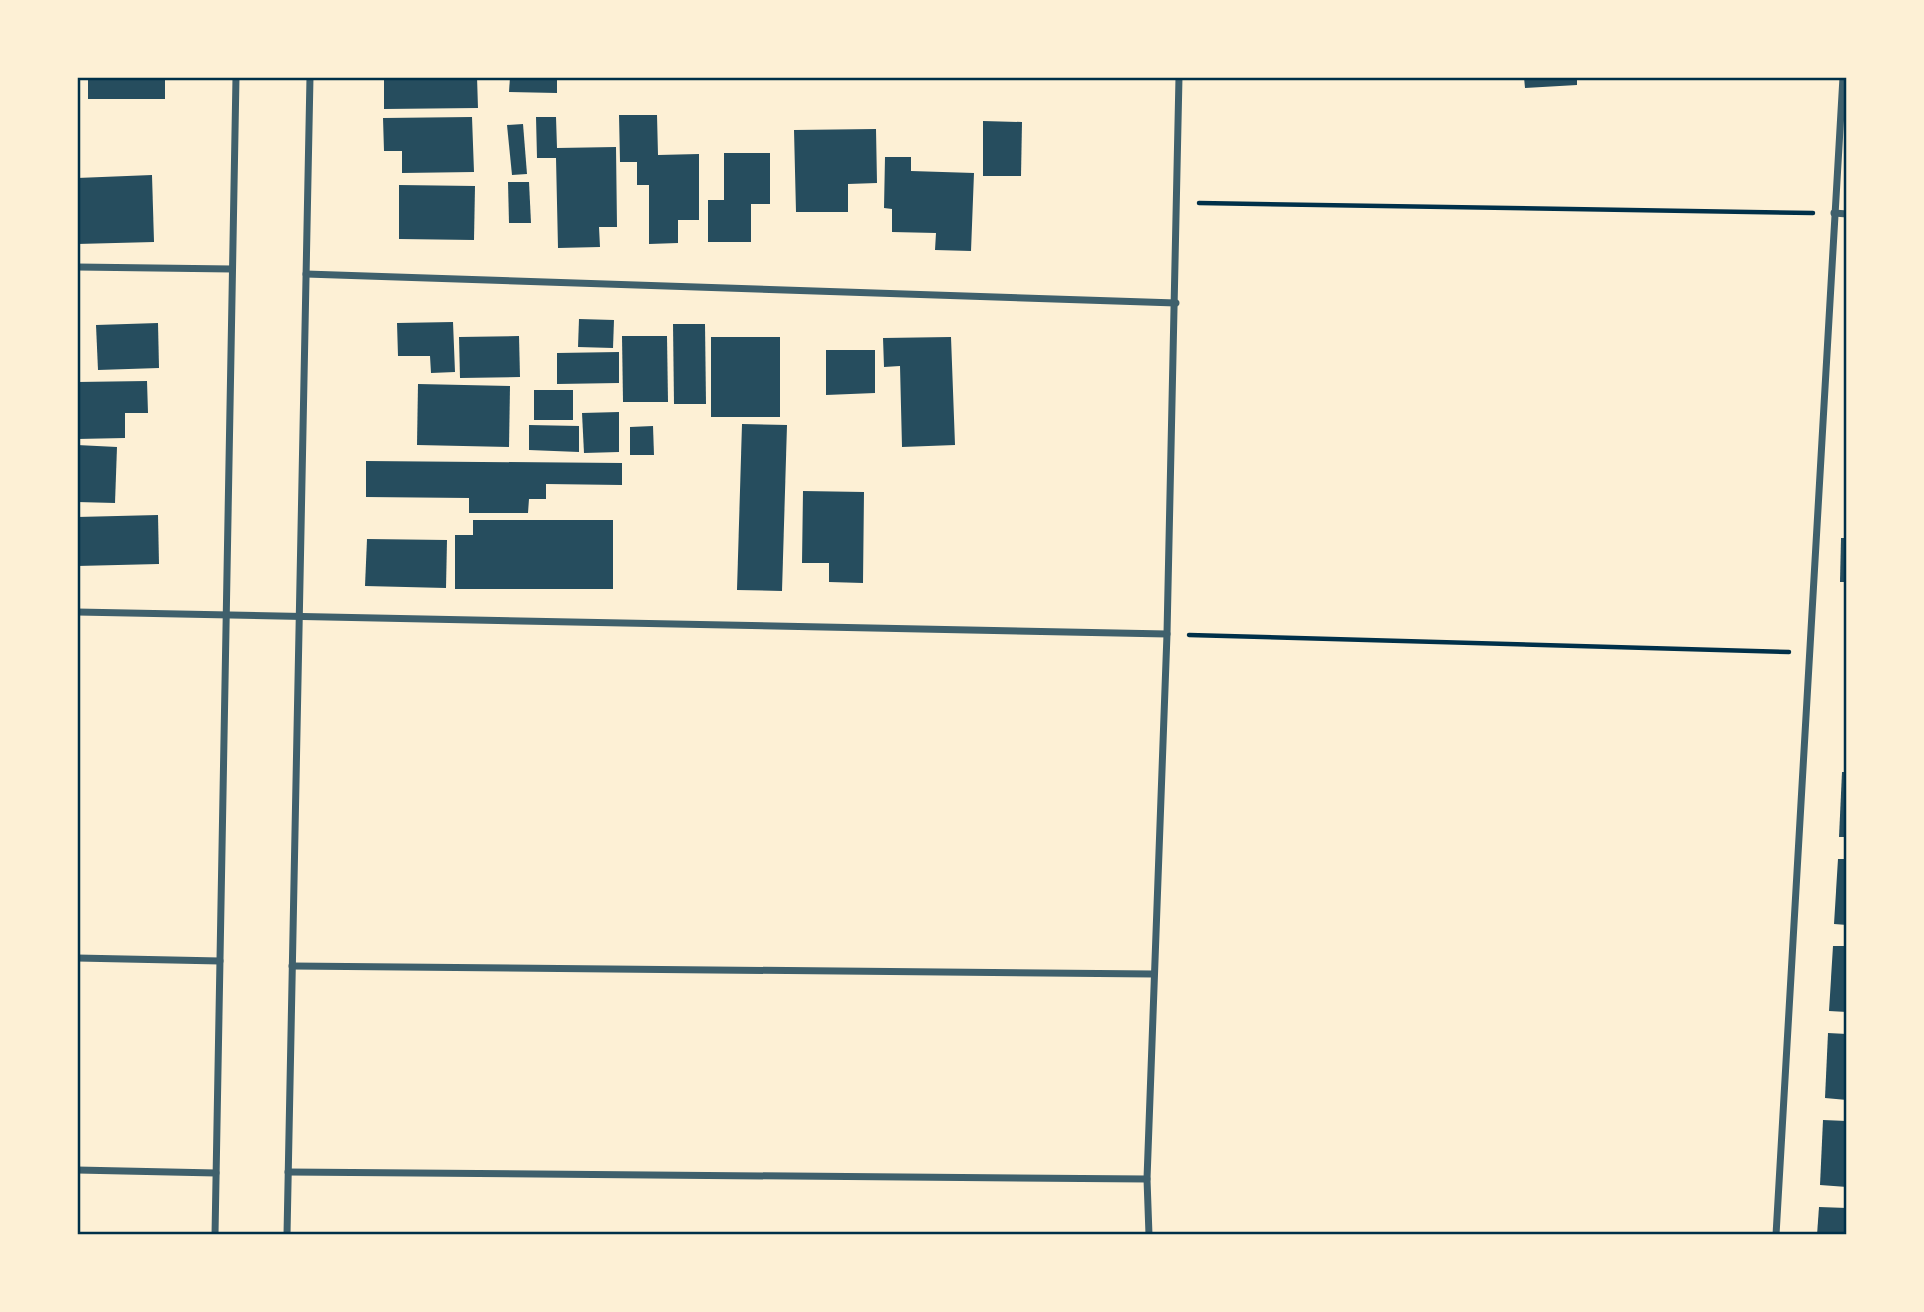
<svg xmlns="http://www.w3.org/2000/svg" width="1924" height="1312" font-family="'Varela Round',sans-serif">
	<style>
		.building { fill: #264d5e }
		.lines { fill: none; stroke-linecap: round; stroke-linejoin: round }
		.path { stroke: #003049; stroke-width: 4.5 }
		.minor { stroke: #3f606c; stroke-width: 7 }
		.neatline { fill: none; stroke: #003049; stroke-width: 2.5 }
	</style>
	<rect width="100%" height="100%" fill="#fdf0d5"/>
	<!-- building -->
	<g class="building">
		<rect x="88" y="77" width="77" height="22"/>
		<path d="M384,77H477L478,108L384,109Z"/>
		<path d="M510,77H557V93L509,92Z"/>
		<path d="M1524,77H1577V85L1525,88Z"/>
		<path d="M619,115H657L658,155L699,154V220H678V243L649,244V185H637V162H620Z"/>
		<path d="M472,117L474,172L402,173V151H384L383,118Z"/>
		<path d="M536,117H556L557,148L616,147L617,227H599L600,247L558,248L556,158H537Z"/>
		<path d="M983,121L1022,122L1021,176H983Z"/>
		<path d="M523,124L527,174L512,175L507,125Z"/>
		<path d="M876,129L877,183L848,184V212H796L794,130Z"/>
		<path d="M724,153H770V204H751V242H708V200H724Z"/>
		<path d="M885,157H911V171L974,173L971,251L935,250L936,233L892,232V209L884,208Z"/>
		<path d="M152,175L154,242L77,244V178Z"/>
		<path d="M508,182H529L531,223H509Z"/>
		<path d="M399,185L475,186L474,240L399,239Z"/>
		<path d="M579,319L614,320L613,348L578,347Z"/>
		<path d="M453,322L455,372L431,373L430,356H398L397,323Z"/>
		<path d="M158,323L159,368L98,370L96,325Z"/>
		<path d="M673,324H705L706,404H674Z"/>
		<path d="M519,336L520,377L460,378L459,337Z"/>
		<path d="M622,336H667L668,402H623Z"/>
		<rect x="711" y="337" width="69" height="80"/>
		<path d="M951,337L955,445L902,447L900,366L884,367L883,338Z"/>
		<path d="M826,350H875V393L826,395Z"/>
		<path d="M619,352V383L557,384V353Z"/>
		<path d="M147,381L148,413H125V438L77,439V382Z"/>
		<path d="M418,384L510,386L509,447L417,445Z"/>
		<rect x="534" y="390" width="39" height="30"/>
		<path d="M619,412V452L584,453L582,413Z"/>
		<path d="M742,424L787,425L782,591L737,590Z"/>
		<path d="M529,425L579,426V452L529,450Z"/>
		<path d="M653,426L654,455H630V427Z"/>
		<path d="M77,445L117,447L115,503L77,502Z"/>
		<path d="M366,461L622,463V485L546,484V499H529L528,513H469V498L366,497Z"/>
		<path d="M803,491L864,492L863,583L829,582V563H802Z"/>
		<path d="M158,515L159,564L77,566V517Z"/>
		<path d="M473,520H613V589H455V535H473Z"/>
		<path d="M1841,538H1847V582H1840Z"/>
		<path d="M367,539L447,540L446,588L365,586Z"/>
		<path d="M1845,727H1847V750H1844Z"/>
		<path d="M1842,772H1847V837H1839Z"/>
		<path d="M1838,859H1847V925L1834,924Z"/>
		<path d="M1833,946H1847V1012L1829,1011Z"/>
		<path d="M1828,1033L1847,1034V1100L1825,1098Z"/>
		<path d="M1823,1120L1847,1121V1187L1820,1185Z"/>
		<path d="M1819,1207L1847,1208V1235H1817Z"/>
	</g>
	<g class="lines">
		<!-- path -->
		<g class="path">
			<path d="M1199,203L1813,213"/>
			<path d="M1189,635L1789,652"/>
		</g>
		<!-- minor -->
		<g class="minor">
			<path d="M1834,213L1847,214"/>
			<path d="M77,267L232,269"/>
			<path d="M306,274L1176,303"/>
			<path d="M77,612L1167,634"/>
			<path d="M77,958L220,961"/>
			<path d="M292,966L1153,974"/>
			<path d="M77,1170L216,1173"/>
			<path d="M288,1172L1147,1179"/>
			<path d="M215,1235L236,77"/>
			<path d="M287,1235L310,77"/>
			<path d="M1149,1235L1147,1179L1167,634L1179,77"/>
			<path d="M1776,1235L1843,77"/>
		</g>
	</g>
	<!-- border -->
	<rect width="1924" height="1312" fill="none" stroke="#fdf0d5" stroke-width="158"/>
	<rect x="79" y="79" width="1766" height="1154" class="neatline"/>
</svg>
